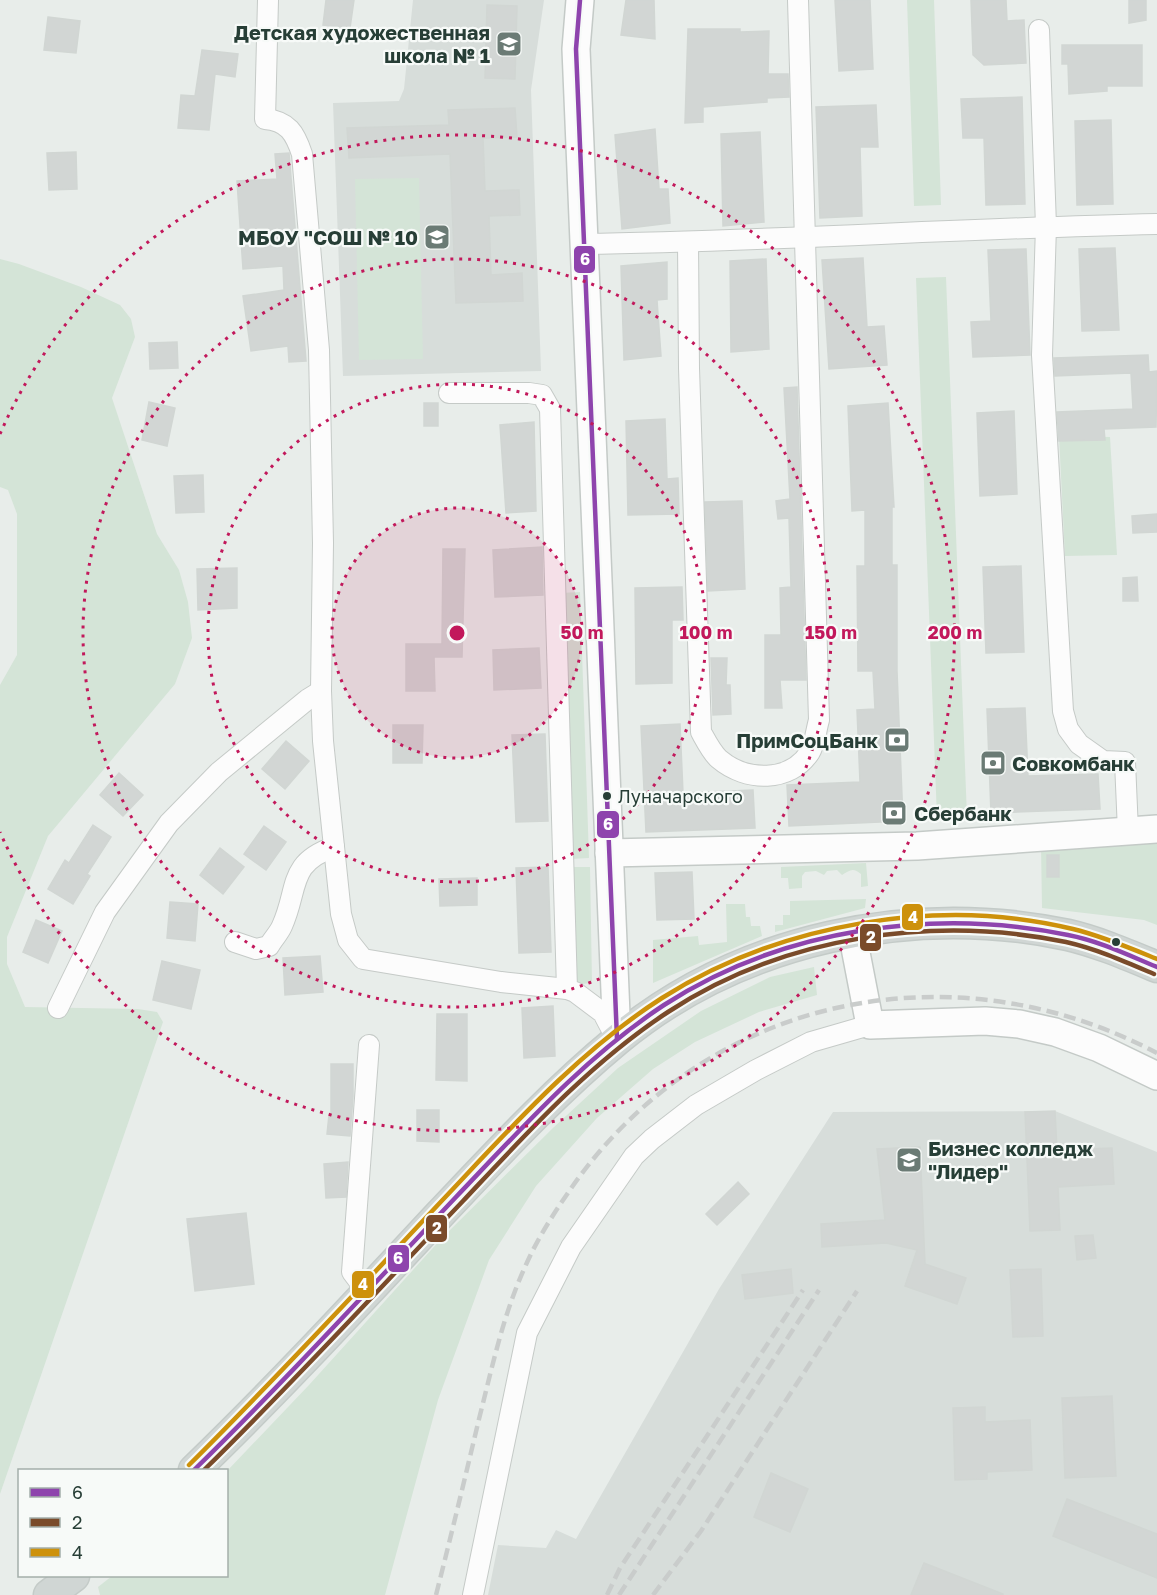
<svg xmlns="http://www.w3.org/2000/svg" width="1157" height="1595" font-family="'Golos Text',sans-serif">
	<style>
		.built { fill: #d7ddda }
		.green { fill: #d4e4d7 }
		.building { fill: #d2d6d4; stroke: #d1d6d3; stroke-width: 1.5 }
		.lines { fill: none; stroke-linecap: round; stroke-linejoin: round }
		.street-casing { stroke: #c5cac7; stroke-width: 22 }
		.secondary-casing { stroke: #c4cac7; stroke-width: 30 }
		.primary-casing { stroke: #c4cbc8; stroke-width: 33 }
		.street { stroke: #fcfcfc; stroke-width: 20 }
		.secondary { stroke: #fcfcfc; stroke-width: 27 }
		.primary { stroke: #d0d6d4; stroke-width: 30 }
		.rail { stroke: #c9cccb; stroke-width: 4.5; stroke-dasharray: 12 6; stroke-linecap: butt }
		.bus-1-casing { stroke: #f7faf8; stroke-width: 9 }
		.bus-2-casing { stroke: #f7faf8; stroke-width: 9 }
		.bus-3-casing { stroke: #f7faf8; stroke-width: 9 }
		.bus-1 { stroke: #8e44ad; stroke-width: 4.5 }
		.bus-2 { stroke: #7a4b2a; stroke-width: 4.5 }
		.bus-3 { stroke: #cd910b; stroke-width: 4.5 }
		.ring { fill: none; stroke: #c2185b; stroke-width: 3; stroke-dasharray: 3 6 }
		.bus-dot { fill: #273e36; stroke: #f7faf8; stroke-width: 2 }
		.labels { text-anchor: middle; dominant-baseline: central; stroke-width: 4.5; stroke-linejoin: round; paint-order: stroke }
		.bus-label { font-size: 18px; fill: #273e36; stroke: #f7faf8; text-anchor: start }
		.poi-label { font-size: 20px; font-weight: bold; fill: #273e36; stroke: #f7faf8; text-anchor: end }
		.centre { fill: #c2185b; stroke: #f7faf8; stroke-width: 3 }
		.ring-label { font-size: 18px; text-anchor: middle; font-weight: bold; fill: #c2185b; stroke: #f7faf8; stroke-width: 4.5; stroke-linejoin: round; paint-order: stroke }
		.line-badge { stroke: #f7faf8; stroke-width: 2 }
		.badge-label { font-size: 16px; text-anchor: middle; font-weight: bold; fill: #fff }
	</style>
	<rect width="100%" height="100%" fill="#e8edea"/>
	<!-- built -->
	<g class="built">
		<path d="M413,0H544L531,90L541,371L343,376L333,103L399,101L404,89Z"/>
		<path d="M1055,1111L1157,1152V1595H488L498,1545L546,1548L556,1530L576,1539L719,1289L833,1112Z"/>
	</g>
	<!-- green -->
	<g class="green">
		<path d="M907,0H934L941,205L914,206Z"/>
		<path d="M419,178L423,359L359,360L355,179Z"/>
		<path d="M0,259L19,264L81,287L120,305L131,319L135,337L112,398L157,534L179,570L188,602L192,638L175,684L48,836L7,937V964L25,1007L138,1009L157,1012L163,1022L0,1494V685L17,655V514L8,490L0,487Z"/>
		<path d="M946,277L967,817L937,818L916,278Z"/>
		<path d="M1059,436L1110,437L1117,555L1065,556Z"/>
		<path d="M580,592L589,858L570,859L561,593Z"/>
		<path d="M1157,835V925L1144,920L1042,908L1041,846Z"/>
		<path d="M866,863L868,886L861,887V874C853,867 850,870 842,875L837,870L827,871L824,875L816,871L805,872L802,876V888L789,889L788,878H781V867Z"/>
		<path d="M569,867H590L592,983L581,984L574,978Z"/>
		<path d="M866,899L865,908L775,932V925H783V915H790V901Z"/>
		<path d="M726,904H745L746,917H750L751,926H760L762,936L653,983V940L698,936L699,945L727,942Z"/>
		<path d="M814,967L817,995L759,1012L695,1042L653,1069L597,1118L536,1186L489,1260L438,1400L385,1595H100L98,1587L112,1576H226L227,1471L309,1385L441,1239L554,1127L618,1068L701,1011L770,977Z"/>
	</g>
	<!-- building -->
	<g class="building">
		<path d="M326,0H354L350,28L323,25Z"/>
		<path d="M626,0H654L655,39L621,35Z"/>
		<path d="M835,0H870L873,69L839,71Z"/>
		<path d="M971,0H1006L1007,21L1024,20L1026,63L984,65L973,55Z"/>
		<path d="M1129,0H1146V20L1129,23Z"/>
		<path d="M487,5L517,6L515,79L485,78Z"/>
		<path d="M48,17L80,21L76,53L44,50Z"/>
		<path d="M688,29H740V32L769,31L768,74H788L789,97L767,98V102L703,107V122L685,123Z"/>
		<path d="M1062,45H1142V86H1107V91L1069,94L1068,64H1062Z"/>
		<path d="M202,50L238,54L235,77L215,74L209,130L178,128L181,95L195,96Z"/>
		<path d="M1022,97L1025,204L986,205L984,138H963L961,99Z"/>
		<path d="M876,105L878,147H860L862,216L820,218L816,107Z"/>
		<path d="M515,108L517,137L483,138L485,191L519,190L520,215L489,216L491,275L522,273L523,301L456,303L450,154L349,158L347,128L449,125L448,110Z"/>
		<path d="M1111,120L1113,204L1077,205L1075,121Z"/>
		<path d="M655,129L659,189H668L670,223L622,229L615,135Z"/>
		<path d="M760,132L764,222L723,226L721,134Z"/>
		<path d="M76,152L77,189L49,190L47,153Z"/>
		<path d="M289,153L306,361L289,362L288,346L251,351L243,296L284,290L283,266L243,269L237,181L277,179L275,154Z"/>
		<path d="M1115,248L1119,330L1082,331L1079,249Z"/>
		<path d="M1026,249L1030,355L973,357L971,322L991,321L988,250Z"/>
		<path d="M863,258L867,327L884,326L887,365L829,369L822,260Z"/>
		<path d="M766,259L769,349L731,352L730,261Z"/>
		<path d="M667,262V299L657,300L661,356L624,360L621,266Z"/>
		<path d="M177,342L178,368L150,369L149,343Z"/>
		<path d="M1148,355L1149,372L1157,371L1156,427L1104,429L1105,440L1059,441L1057,412L1133,409L1131,373L1055,376L1054,358Z"/>
		<path d="M797,387L806,680H780L782,708H765V635H781L780,588L791,587L789,518L778,519L776,501L790,499L784,388Z"/>
		<path d="M149,402L175,408L167,446L142,440Z"/>
		<rect x="424" y="403" width="14" height="23"/>
		<path d="M888,403L894,507H892V565H897V671L903,821L789,826L787,785L860,782L857,710L875,709L873,671H858L857,566H865V510L852,511L848,406Z"/>
		<path d="M1014,411L1017,494L980,496L977,413Z"/>
		<path d="M665,419L667,479L678,478L679,514L628,515L626,421Z"/>
		<path d="M534,422L536,511L506,513L500,425Z"/>
		<path d="M203,475L204,512L176,513L174,476Z"/>
		<path d="M742,501L745,589L708,591L705,502Z"/>
		<path d="M1157,514V532L1133,533L1132,516Z"/>
		<path d="M542,547L543,595L495,597L493,550Z"/>
		<path d="M443,549H465L462,657H434L435,691H406V644H442Z"/>
		<path d="M1021,566L1024,652L986,653L983,567Z"/>
		<path d="M237,568V608L198,610L197,569Z"/>
		<path d="M1137,577L1138,601H1123V578Z"/>
		<path d="M682,587L683,620H672V683L636,684L635,588Z"/>
		<path d="M539,648L541,688L494,690L493,650Z"/>
		<path d="M711,658H727L726,685H730L731,714L713,715Z"/>
		<path d="M1025,708L1028,776L1098,774L1100,809L991,813L987,709Z"/>
		<path d="M680,724L683,793L753,790L755,828L646,832L641,726Z"/>
		<path d="M393,725H423L422,763H393Z"/>
		<path d="M545,734L548,821L516,822L512,735Z"/>
		<path d="M286,741L309,761L285,789L262,769Z"/>
		<path d="M119,773L143,795L123,816L100,795Z"/>
		<path d="M93,825L111,837L87,874L90,876L73,904L48,889L65,860L69,863Z"/>
		<path d="M264,826L286,842L266,870L244,854Z"/>
		<path d="M220,848L244,867L223,894L200,875Z"/>
		<rect x="1047" y="855" width="12" height="22"/>
		<path d="M548,867L551,952L519,953L516,868Z"/>
		<path d="M692,872L694,919L657,920L655,873Z"/>
		<path d="M477,878V905L440,906L439,879Z"/>
		<path d="M170,902L198,904L195,941L167,938Z"/>
		<path d="M36,920L62,931L48,963L23,952Z"/>
		<path d="M320,956L323,992L285,995L283,958Z"/>
		<path d="M162,961L200,970L191,1009L153,1000Z"/>
		<path d="M553,1006L555,1056L524,1058L522,1008Z"/>
		<path d="M437,1014H467V1081L436,1080Z"/>
		<path d="M331,1064H353V1096L350,1136L327,1134L329,1115H331Z"/>
		<path d="M417,1110H439V1142L417,1141Z"/>
		<path d="M1055,1111L1057,1150L1112,1148L1114,1184L1058,1187L1060,1230L1030,1231L1025,1112Z"/>
		<path d="M920,1147L925,1264L966,1278L957,1304L905,1286L917,1250L886,1243L822,1247L821,1224L885,1220L877,1149Z"/>
		<path d="M348,1162L346,1197L326,1198L324,1164Z"/>
		<path d="M738,1182L749,1194L717,1225L706,1214Z"/>
		<path d="M246,1213L254,1284L195,1291L187,1219Z"/>
		<path d="M1093,1235L1096,1258L1077,1260L1075,1236Z"/>
		<path d="M791,1269L793,1293L745,1299L742,1275Z"/>
		<path d="M1041,1269L1043,1336L1013,1337L1010,1270Z"/>
		<path d="M1112,1396L1116,1476L1065,1478L1062,1398Z"/>
		<path d="M985,1407V1422L1030,1420L1032,1470L987,1472V1479L955,1480L953,1408Z"/>
		<path d="M771,1473L808,1489L790,1532L754,1517Z"/>
		<path d="M1067,1499L1157,1534V1578L1053,1536Z"/>
		<path d="M924,1563L1003,1594V1595H911Z"/>
	</g>
	<g class="lines">
		<!-- street casing -->
		<g class="street-casing">
			<g id="street">
				<path d="M268,0L265,119C288,121 295,133 302,154L319,350L323,543L321,691L323,741L341,914L348,940L363,959L501,982L567,989L575,992L603,1013L615,1036"/>
				<path d="M1039,30L1046,226L1042,355L1063,711L1068,729L1079,744L1103,761L1125,762L1128,831"/>
				<path d="M688,242L689,368L701,732C706,741 712,753 719,759C746,782 790,783 810,752C815,744 816,730 819,720L798,0"/>
				<path d="M583,244C775,241 966,228 1157,224"/>
				<path d="M449,393H529L542,395L550,409L567,989"/>
				<path d="M235,942L256,949L269,946C273,939 279,933 282,926C299,889 287,863 334,847"/>
				<path d="M58,1008L105,912L169,823L219,772L308,699L321,691"/>
				<path d="M367,1292L352,1272L369,1045"/>
				<path d="M473,1595L527,1333L571,1247L634,1156L652,1139L696,1105L756,1070L811,1042L870,1025"/>
			</g>
		</g>
		<!-- secondary casing -->
		<g class="secondary-casing">
			<g id="secondary">
				<path d="M580,0L576,49L617,1039"/>
				<path d="M609,853L917,846L1157,829"/>
				<path d="M852,932L870,1025L985,1021L1019,1024L1055,1032L1099,1048L1157,1076"/>
			</g>
		</g>
		<!-- primary casing -->
		<g class="primary-casing">
			<g id="primary">
				<path d="M194,1470C279,1388 359,1301 440,1214C497,1154 553,1093 617,1040C740,938 912,902 1068,935C1098,942 1128,955 1157,967"/>
				<path d="M49,1595L74,1576"/>
			</g>
		</g>
		<!-- street -->
		<use href="#street" class="street"/>
		<!-- secondary -->
		<use href="#secondary" class="secondary"/>
		<!-- primary -->
		<use href="#primary" class="primary"/>
		<!-- rail -->
		<g class="rail">
			<path d="M436,1595C451,1536 465,1478 479,1419C492,1368 503,1315 525,1267C537,1239 554,1213 572,1187C707,995 952,945 1157,1053"/>
			<path d="M607,1595L620,1568L803,1290"/>
			<path d="M619,1595L819,1290"/>
			<path d="M653,1595L701,1531L857,1291"/>
		</g>
		<!-- bus-1 casing -->
		<g class="bus-1-casing">
			<g id="bus-1">
				<path d="M580,0L576,49L617,1039"/>
				<path d="M194,1470C284,1382 369,1289 456,1197C521,1129 585,1057 664,1005C781,929 933,907 1068,935C1099,941 1128,955 1157,967"/>
			</g>
		</g>
		<!-- bus-2 casing -->
		<g class="bus-2-casing">
			<path id="bus-2" d="M204,1470C293,1383 377,1291 463,1201C526,1134 590,1063 668,1012C783,936 933,915 1066,942C1097,949 1126,962 1154,974"/>
		</g>
		<!-- bus-3 casing -->
		<g class="bus-3-casing">
			<path id="bus-3" d="M189,1465C279,1376 365,1282 452,1190C516,1122 582,1049 662,998C779,924 938,896 1073,929C1102,936 1130,948 1157,959"/>
		</g>
		<!-- bus-1 -->
		<use href="#bus-1" class="bus-1"/>
		<!-- bus-2 -->
		<use href="#bus-2" class="bus-2"/>
		<!-- bus-3 -->
		<use href="#bus-3" class="bus-3"/>
	</g>
	<!-- distance rings -->
	<circle cx="457" cy="633" r="125" fill="#c2185b" fill-opacity=".12"/>
	<g class="ring">
		<circle cx="457" cy="633" r="125"/>
		<circle cx="457" cy="633" r="249"/>
		<circle cx="457" cy="633" r="374"/>
		<path d="M0 434A498 498 0 1 1 0 832"/>
	</g>
	<!-- icons -->
	<defs>
		<g id="school-square" transform="scale(1.35)"><rect x="-9" y="-9" width="18" height="18" rx="4" fill="#6b7b75" stroke="#f7faf8"/><path d="M0-5L7-2L0 1L-7-2ZM-4 1L0 2.5L4 1V4Q0 6-4 4Z" fill="#fff"/></g>
		<g id="bank-square" transform="scale(1.35)"><rect x="-9" y="-9" width="18" height="18" rx="4" fill="#6b7b75" stroke="#f7faf8"/><path d="M-6-4H6V4H-6ZM0-2.3a2.3 2.3 0 1 0 0 4.6a2.3 2.3 0 1 0 0-4.6Z" fill="#fff"/></g>
		<g id="university-square" transform="scale(1.35)"><rect x="-9" y="-9" width="18" height="18" rx="4" fill="#6b7b75" stroke="#f7faf8"/><path d="M0-5L7-2L0 1L-7-2ZM-4 1L0 2.5L4 1V4Q0 6-4 4Z" fill="#fff"/></g>
	</defs>
	<g fill-rule="evenodd">
		<use href="#school-square" x="509" y="44"/>
		<use href="#school-square" x="437" y="237"/>
		<use href="#bank-square" x="897" y="740"/>
		<use href="#bank-square" x="993" y="763"/>
		<use href="#bank-square" x="894" y="813"/>
		<use href="#university-square" x="909" y="1160"/>
	</g>
	<!-- markers -->
	<g class="bus-dot">
		<circle cx="607" cy="796" r="5"/>
		<circle cx="1116" cy="942" r="5"/>
	</g>
	<g class="labels">
		<!-- bus labels -->
		<g class="bus-label">
			<text x="618" y="796">Луначарского</text>
		</g>
		<!-- poi labels -->
		<g class="poi-label">
			<text x="490" y="32">Детская художественная<tspan x="490" dy="23">школа № 1</tspan></text>
			<text x="418" y="237">МБОУ "СОШ № 10</text>
			<text x="878" y="740">ПримСоцБанк</text>
			<text x="1012" y="763" text-anchor="start">Совкомбанк</text>
			<text x="914" y="813" text-anchor="start">Сбербанк</text>
			<text x="928" y="1148" text-anchor="start">Бизнес колледж<tspan x="928" dy="23">"Лидер"</tspan></text>
		</g>
	</g>
	<circle cx="457" cy="633" r="9" class="centre"/>
	<g class="ring-label">
		<text x="582" y="639">50 m</text>
		<text x="706" y="639">100 m</text>
		<text x="831" y="639">150 m</text>
		<text x="955" y="639">200 m</text>
	</g>
	<g class="line-badge">
		<rect x="573" y="245" width="23" height="29" rx="6" fill="#8e44ad"/>
		<rect x="596" y="810" width="24" height="29" rx="6" fill="#8e44ad"/>
		<rect x="901" y="903" width="23" height="28" rx="6" fill="#cd910b"/>
		<rect x="859" y="923" width="23" height="29" rx="6" fill="#7a4b2a"/>
		<rect x="425" y="1214" width="23" height="29" rx="6" fill="#7a4b2a"/>
		<rect x="387" y="1244" width="23" height="29" rx="6" fill="#8e44ad"/>
		<rect x="351" y="1270" width="24" height="29" rx="6" fill="#cd910b"/>
	</g>
	<g class="badge-label">
		<text x="585" y="265">6</text>
		<text x="608" y="830">6</text>
		<text x="913" y="923">4</text>
		<text x="871" y="943">2</text>
		<text x="437" y="1234">2</text>
		<text x="398" y="1264">6</text>
		<text x="363" y="1290">4</text>
	</g>
	<!-- legend -->
	<rect x="18" y="1469" width="210" height="108" fill="#f7faf8" stroke="#a4afaa" stroke-width="1.5"/>
	<rect x="30" y="1488" width="30" height="9" fill="#8e44ad" stroke="#a4afaa" stroke-width="1.5"/>
	<text x="72" y="1499" font-size="18" fill="#273e36">6</text>
	<rect x="30" y="1518" width="30" height="9" fill="#7a4b2a" stroke="#a4afaa" stroke-width="1.5"/>
	<text x="72" y="1529" font-size="18" fill="#273e36">2</text>
	<rect x="30" y="1548" width="30" height="9" fill="#cd910b" stroke="#a4afaa" stroke-width="1.5"/>
	<text x="72" y="1559" font-size="18" fill="#273e36">4</text>
</svg>
